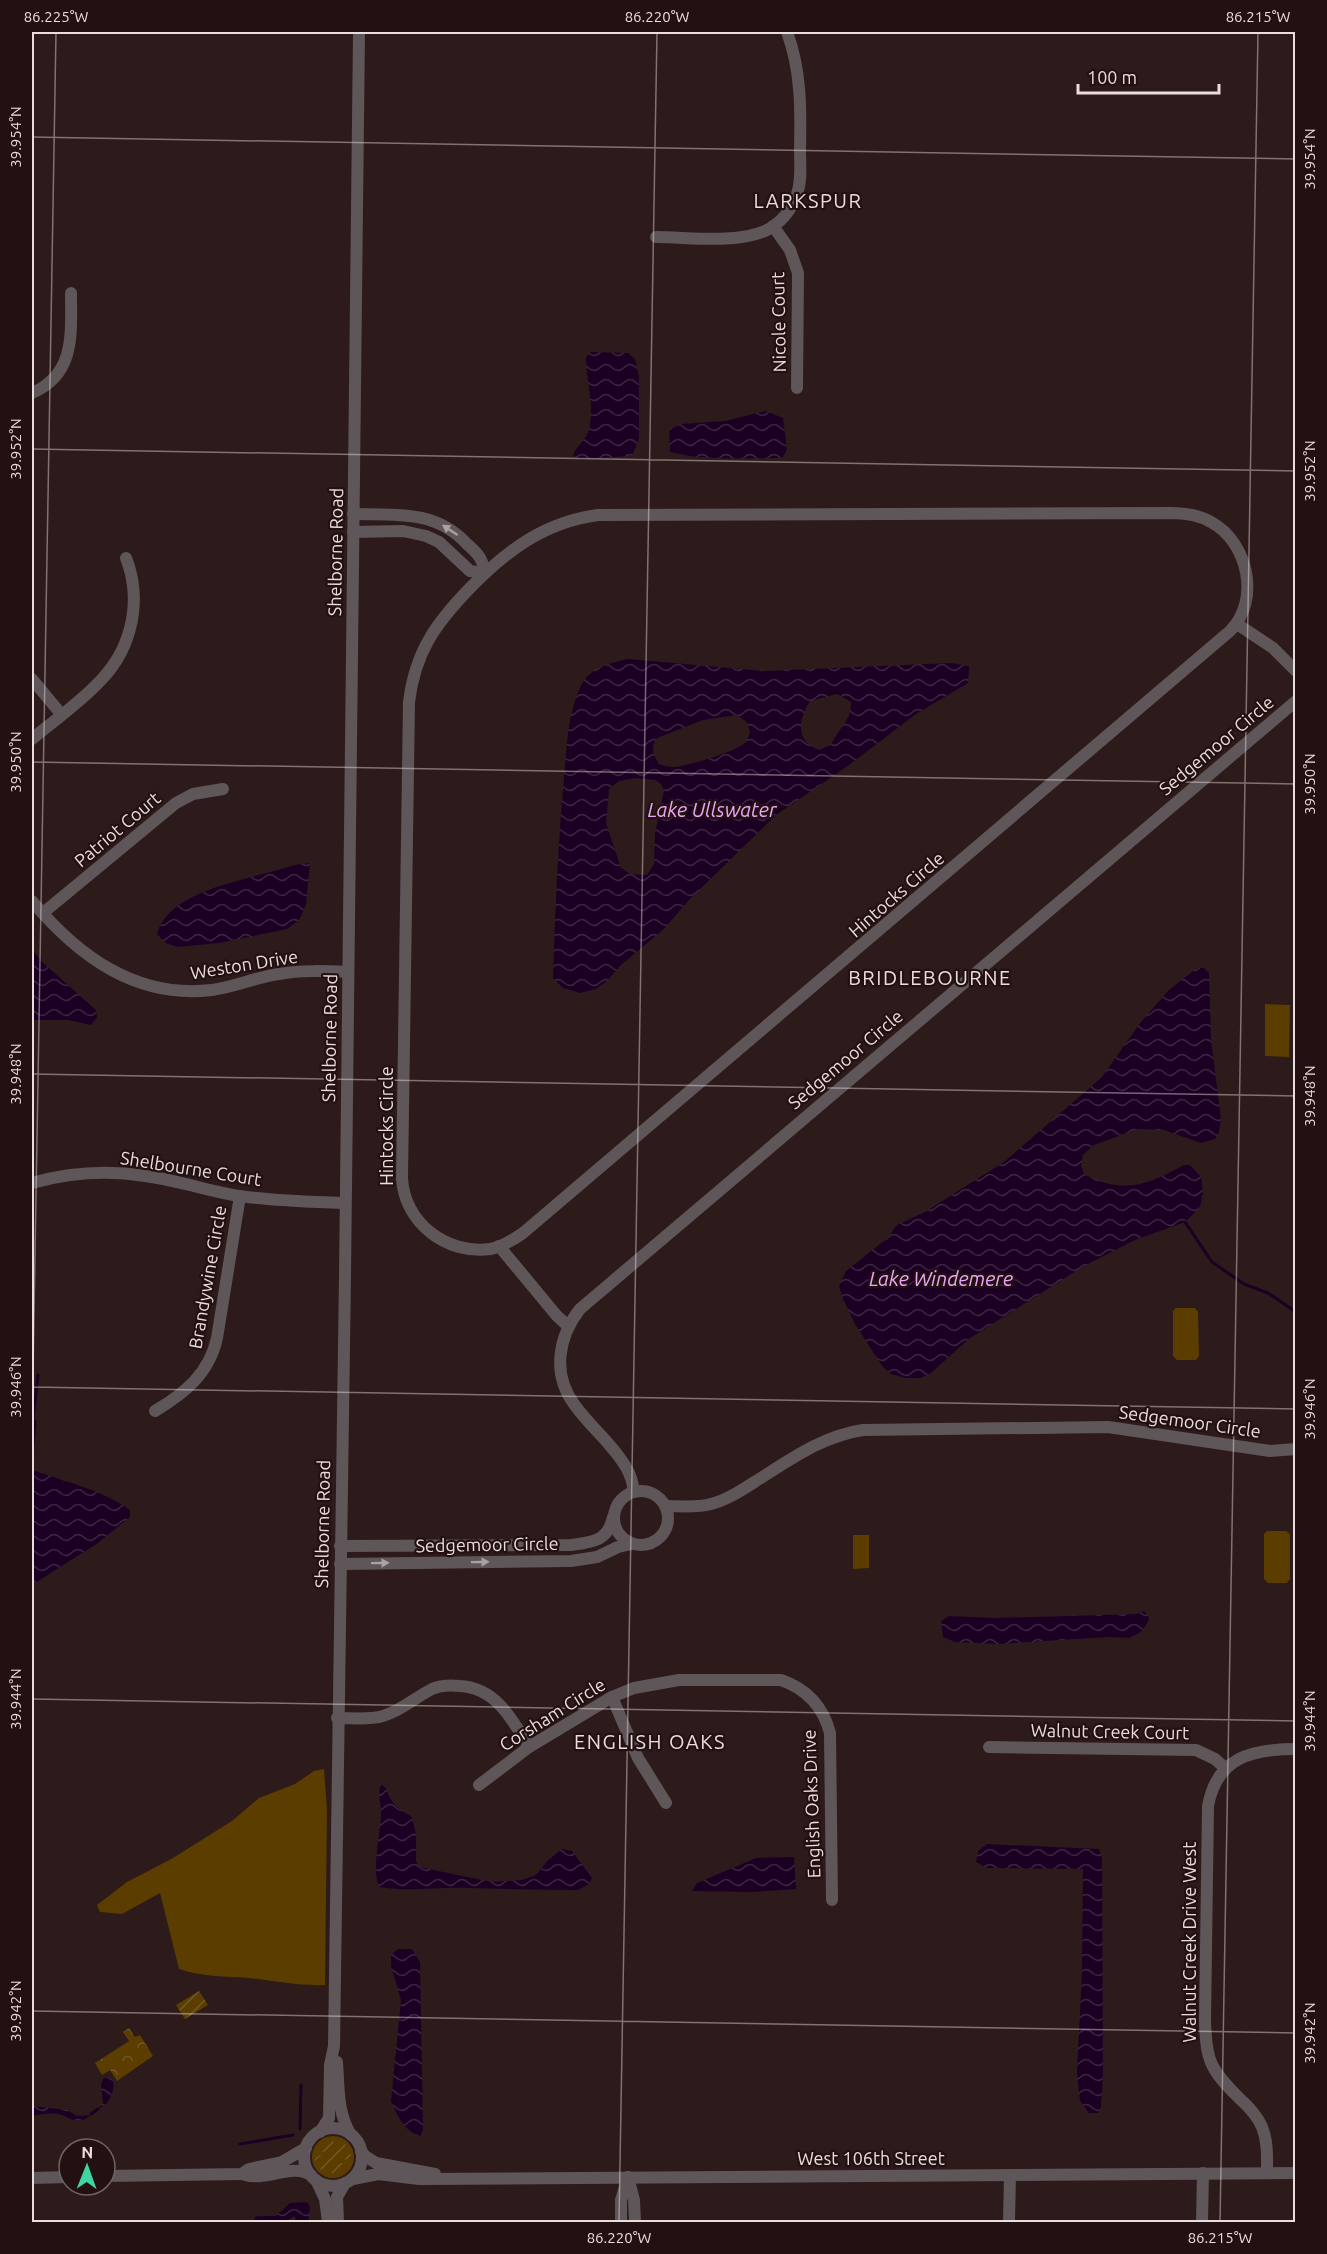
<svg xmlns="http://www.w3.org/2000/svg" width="1327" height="2254" font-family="Ubuntu,sans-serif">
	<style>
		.grass { fill: #5b3d00 }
		.park { fill: url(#park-crowns) }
		.garden { fill: url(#garden-furrows) }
		.water { fill: url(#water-waves); fill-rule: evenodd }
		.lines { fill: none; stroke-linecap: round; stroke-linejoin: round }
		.stream { stroke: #1c0023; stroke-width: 3 }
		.minor { stroke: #5f565a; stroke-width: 12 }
		.oneway { fill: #aba0a2 }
		.ticks { fill: none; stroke: #eadddd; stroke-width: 1.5; stroke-opacity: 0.45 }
		.labels { text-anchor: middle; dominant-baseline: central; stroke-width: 4.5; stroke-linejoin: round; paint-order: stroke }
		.street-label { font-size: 18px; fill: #eadddd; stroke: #231111 }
		.neighbourhood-label { font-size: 20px; letter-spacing: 1.5px; fill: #eadddd; stroke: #231111 }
		.water-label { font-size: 20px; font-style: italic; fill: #eba5fb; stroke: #231111 }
		.neatline { fill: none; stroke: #eadddd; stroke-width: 2 }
		.ticks-label { font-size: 15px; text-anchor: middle; fill: #eadddd }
	</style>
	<defs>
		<pattern id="park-crowns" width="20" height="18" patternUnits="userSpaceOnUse" patternTransform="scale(1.5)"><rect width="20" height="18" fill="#5b3d00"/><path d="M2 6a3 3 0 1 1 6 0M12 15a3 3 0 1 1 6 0" fill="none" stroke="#735925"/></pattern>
		<pattern id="garden-furrows" width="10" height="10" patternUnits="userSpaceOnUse" patternTransform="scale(1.5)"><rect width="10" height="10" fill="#5b3d00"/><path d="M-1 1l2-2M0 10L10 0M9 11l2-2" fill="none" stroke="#735925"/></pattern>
		<pattern id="water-waves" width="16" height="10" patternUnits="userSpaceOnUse" patternTransform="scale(1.5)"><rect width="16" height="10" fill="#1c0023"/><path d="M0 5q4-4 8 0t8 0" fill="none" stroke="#3d2542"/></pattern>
	</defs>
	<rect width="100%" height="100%" fill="#2d1a1b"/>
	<!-- grass -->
	<g class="grass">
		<path d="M1265,1004L1290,1005L1289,1057L1265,1056Z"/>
		<path d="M1176,1308H1195L1198,1312L1199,1356L1196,1360H1177L1173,1356V1311Z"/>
		<path d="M1267,1531H1286L1290,1534V1579L1287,1583H1268L1264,1579V1534Z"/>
		<path d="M853,1535H869V1568L853,1569Z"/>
		<path d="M324,1769L327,1810L325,1985C299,1986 275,1981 249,1978C226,1976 201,1977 179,1969L160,1893L122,1914L100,1912L97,1905L127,1882L173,1858L232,1821L259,1798L295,1784L314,1771Z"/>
		<circle cx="333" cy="2157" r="21"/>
	</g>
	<!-- park -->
	<path class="park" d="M129,2028L135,2037L140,2035L153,2056L117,2081L110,2070L102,2075L95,2063L129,2041L123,2032Z"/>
	<!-- garden -->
	<g class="garden">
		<path d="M199,1991L208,2005L185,2019L176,2005Z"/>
		<path d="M331,2139L337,2145V2150L340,2140C347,2145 351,2150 351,2159L339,2160L341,2163L350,2164L344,2172L338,2176L332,2173L329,2164L326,2169L327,2175L318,2167L315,2159L320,2155L327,2154L325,2152L316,2151L322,2143Z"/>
	</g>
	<!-- water -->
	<g class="water">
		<path d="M591,352L628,353L635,359L639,377V438L632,456L580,459L573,455C577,446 586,439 589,430C595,405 586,382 586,357Z"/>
		<path d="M766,411L783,418L787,450L782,458C746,458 705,461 670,452L669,429L681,424L725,421Z"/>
		<path d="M628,659L765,671L951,663L969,666L968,683L916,714L849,765L776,815L689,900L664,929L621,965L608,980L596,989L580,993L563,988L553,978C555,911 558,844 564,777C567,748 567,716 580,688C588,668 609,663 628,659ZM837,694L851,702C852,721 838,728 831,745L819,750C795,741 798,720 810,701ZM737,715L747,722L750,733C748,738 747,742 742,745C733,752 685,767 673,767C668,767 663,765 659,764C653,754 650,748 657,738L703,720ZM635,778L655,780L661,784L664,791L655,833L654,864L647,875L630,874L621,868L606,823L609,789L619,781Z"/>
		<path d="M310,863L306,905L299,920L287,929L219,943L177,947L166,943L157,934C169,888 255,879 294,865Z"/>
		<path d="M32,949L42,962L96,1010L97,1017L91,1025L68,1020H32Z"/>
		<path d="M1197,968H1204L1209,973L1211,1039L1221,1120L1219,1132L1215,1139L1201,1143L1164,1130L1138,1129L1094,1145L1083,1155L1081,1165L1084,1174C1124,1195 1147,1185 1184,1165H1190L1201,1177L1203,1192L1200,1207L1185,1222L1135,1240L1084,1266L970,1338L931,1373L921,1378H905L891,1374L882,1366L855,1324L843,1299L839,1286L846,1271L890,1236L894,1228L899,1224L925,1212L1004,1162L1101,1078L1141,1022L1169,990Z"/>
		<path d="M32,1470C64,1481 102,1490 130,1510V1517L98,1543L32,1585Z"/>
		<path d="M1144,1611L1149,1617L1148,1622L1141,1632L1129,1638L1109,1637L998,1644L955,1642L943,1637L941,1621L949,1616L994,1618L1136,1614Z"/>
		<path d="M381,1785L386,1788C390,1803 399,1809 412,1817L416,1835V1861L419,1867L492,1882L522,1880L536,1875L548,1860L562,1849L572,1851L592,1878L589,1884L578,1890C541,1890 504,1889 467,1888C437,1887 409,1892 379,1887C371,1869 381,1834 381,1812C381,1803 377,1793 381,1785Z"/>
		<path d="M987,1844L1099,1849L1102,1859L1103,2073L1101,2107L1098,2113H1089L1080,2101L1077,2073L1082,1971L1083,1869L987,1868L976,1862L978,1851Z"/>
		<path d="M794,1857L796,1889L751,1892L692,1891L697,1883L756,1858Z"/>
		<path d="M398,1949H412L420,1962L423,2130L420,2136C405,2132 397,2115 391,2101L401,2000L391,1966V1955Z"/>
		<path d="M107,2077L113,2080C115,2092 109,2105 98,2109L103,2103L101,2085L103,2079Z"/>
		<path d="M32,2106L67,2110L77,2116L91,2115C80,2124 74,2121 62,2115C54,2112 40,2114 32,2116Z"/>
		<path d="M305,2202L308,2203L310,2208L308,2222H296L295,2216L284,2222H254L255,2217L257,2216H276L290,2203Z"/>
	</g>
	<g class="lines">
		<!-- stream -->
		<g class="stream">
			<path d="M1185,1222L1212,1262L1244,1284L1268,1293L1296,1312"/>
			<path d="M32,1456L35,1422L33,1419L38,1375"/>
			<path d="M91,2114L98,2109"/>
			<path d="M300,2129L301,2085"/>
			<path d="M240,2144L293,2135"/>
		</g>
		<!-- minor -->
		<g class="minor">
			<path d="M773,226L790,250L798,273L797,388"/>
			<path d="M656,237C689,237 735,244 765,231C780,224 792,210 797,194C802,180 800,163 800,149C801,108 801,70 787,32"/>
			<path d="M32,393C76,374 71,333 71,293"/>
			<path d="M1170,513C1185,513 1199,515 1211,522C1248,542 1261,600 1230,631L523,1233C513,1240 502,1247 490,1249C446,1255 404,1222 402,1178L409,702C415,652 436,623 470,588C507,550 545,522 598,515Z"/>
			<path d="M353,514C395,515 435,510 466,543C478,554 482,557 485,573"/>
			<path d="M353,532L403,531L426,536L439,542L470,571L485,573"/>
			<path d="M1237,624L1273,648L1296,671"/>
			<path d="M32,679L61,714"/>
			<path d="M32,739C55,720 82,701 102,679C133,646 142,599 126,558"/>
			<path d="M32,901C78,956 136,999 212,990C235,987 256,977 279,974C301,970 325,971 348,972"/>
			<path d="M43,913L176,803L193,794L223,789"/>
			<path d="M32,1183C68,1173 107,1170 145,1176C177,1180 208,1191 239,1196C274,1201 310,1202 345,1203"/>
			<path d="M499,1246L557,1316L568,1326"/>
			<path d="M155,1411C185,1393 209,1374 217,1338L240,1196"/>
			<circle cx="641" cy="1518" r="27"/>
			<path d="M634,1492C633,1484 631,1476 627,1469C614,1445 590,1427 574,1404C552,1374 558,1337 580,1309L1296,701"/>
			<path d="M665,1506C680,1506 696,1508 711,1504C727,1500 742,1490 756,1481C790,1460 822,1436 863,1430L1108,1427L1270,1451L1296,1449"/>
			<path d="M340,1546L571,1545C593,1542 608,1541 613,1517"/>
			<path d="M340,1564L571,1561L597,1557L618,1547L632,1544"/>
			<path d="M612,1697L638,1758L666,1803"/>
			<path d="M337,1718C353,1718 369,1720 383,1716C401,1711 416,1697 432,1689C441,1685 450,1685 460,1686C496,1688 512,1719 529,1747"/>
			<path d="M989,1747L1196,1750L1215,1759L1225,1768"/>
			<path d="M479,1785L529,1747L612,1697L634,1688L679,1680H781C807,1689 823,1706 830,1733L832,1900"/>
			<path d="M337,2062C339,2088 337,2112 351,2135"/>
			<circle cx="333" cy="2157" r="29"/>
			<path d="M320,2132L329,2118L330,2065L334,2046L345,1276L359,32"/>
			<path d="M361,2151L365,2156L376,2163L435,2174"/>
			<path d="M1267,2173C1267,2157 1268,2142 1262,2127C1257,2115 1248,2106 1239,2098C1210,2069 1206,2061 1205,2020L1208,1806C1217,1757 1252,1749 1296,1749"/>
			<path d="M242,2174C267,2183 290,2162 311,2175"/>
			<path d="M105,2176L242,2174L249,2169L282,2162L306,2148"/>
			<path d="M628,2177L634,2200L635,2222"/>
			<path d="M32,2178L69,2177"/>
			<path d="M353,2179L378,2174L419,2179L1296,2173"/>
			<path d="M316,2180L325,2199L328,2222"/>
			<path d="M338,2222L337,2197L345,2183"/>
			<path d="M621,2222V2200L628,2177"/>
			<path d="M1009,2222L1010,2175"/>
			<path d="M1202,2222L1203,2173"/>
		</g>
	</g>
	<!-- one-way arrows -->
	<defs><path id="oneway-solid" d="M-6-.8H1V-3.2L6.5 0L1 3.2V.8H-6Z" transform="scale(1.5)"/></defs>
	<g class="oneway">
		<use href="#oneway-solid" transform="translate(450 530) rotate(-147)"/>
		<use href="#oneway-solid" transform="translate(480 1562) rotate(-1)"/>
		<use href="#oneway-solid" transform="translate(380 1563) rotate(-1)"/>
	</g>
	<!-- ticks -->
	<path class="ticks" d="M32,137L1296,159M32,449L1296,471M32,762L1296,784M32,1074L1296,1096M32,1387L1296,1409M32,1430L56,32M32,1699L1296,1721M32,2011L1296,2033M619,2222L657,32M1220,2222L1258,32"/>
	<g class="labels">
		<!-- street labels -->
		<g class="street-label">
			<text transform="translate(778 322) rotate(-91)">Nicole Court</text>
			<text transform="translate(335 552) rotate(-89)">Shelborne Road</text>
			<text transform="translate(1216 745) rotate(-40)">Sedgemoor Circle</text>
			<text transform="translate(117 829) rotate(-40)">Patriot Court</text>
			<text transform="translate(896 894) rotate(-41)">Hintocks Circle</text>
			<text transform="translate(244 964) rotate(-9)">Weston Drive</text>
			<text transform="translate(329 1038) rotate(-89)">Shelborne Road</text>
			<text transform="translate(845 1059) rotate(-40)">Sedgemoor Circle</text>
			<text transform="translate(386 1126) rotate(-90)">Hintocks Circle</text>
			<text transform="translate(191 1168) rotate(9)">Shelbourne Court</text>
			<text transform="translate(207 1277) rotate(-80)">Brandywine Circle</text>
			<text transform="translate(1190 1421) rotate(8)">Sedgemoor Circle</text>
			<text transform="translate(322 1524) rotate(-89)">Shelborne Road</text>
			<text transform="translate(487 1544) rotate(-1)">Sedgemoor Circle</text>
			<text transform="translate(552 1714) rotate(-32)">Corsham Circle</text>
			<text transform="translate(1110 1731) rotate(1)">Walnut Creek Court</text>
			<text transform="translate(811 1804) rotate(-92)">English Oaks Drive</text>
			<text transform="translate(1189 1942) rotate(-90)">Walnut Creek Drive West</text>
			<text x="871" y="2158">West 106th Street</text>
		</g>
		<!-- neighbourhood labels -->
		<g class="neighbourhood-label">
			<text x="808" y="200">LARKSPUR</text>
			<text x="930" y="977">BRIDLEBOURNE</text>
			<text x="650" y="1741">ENGLISH OAKS</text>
		</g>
		<!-- water labels -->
		<g class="water-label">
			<text x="712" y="809">Lake Ullswater</text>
			<text x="941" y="1278">Lake Windemere</text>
		</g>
	</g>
	<!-- border -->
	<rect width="1327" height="2254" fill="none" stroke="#231111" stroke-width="66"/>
	<!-- north arrow -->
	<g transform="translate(87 2167) rotate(1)"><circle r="28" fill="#231111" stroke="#736363" stroke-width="1.5"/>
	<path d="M0-4.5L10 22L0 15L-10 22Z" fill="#3fd4a2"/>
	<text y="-9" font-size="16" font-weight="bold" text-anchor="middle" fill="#eadddd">N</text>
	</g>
	<!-- scale -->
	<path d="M1078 84v9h141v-9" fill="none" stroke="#eadddd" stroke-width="3"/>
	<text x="1087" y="84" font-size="18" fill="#eadddd" stroke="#231111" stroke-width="4.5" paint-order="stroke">100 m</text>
	<rect x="33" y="33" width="1261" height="2188" class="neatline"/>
	<g class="ticks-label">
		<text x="56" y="22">86.225°W</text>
		<text x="657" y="22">86.220°W</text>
		<text x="1258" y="22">86.215°W</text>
		<text transform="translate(16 137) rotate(-90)" y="5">39.954°N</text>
		<text transform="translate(1310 159) rotate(-90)" y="5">39.954°N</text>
		<text transform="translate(16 449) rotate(-90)" y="5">39.952°N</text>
		<text transform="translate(1310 471) rotate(-90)" y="5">39.952°N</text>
		<text transform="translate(16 762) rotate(-90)" y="5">39.950°N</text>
		<text transform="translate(1310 784) rotate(-90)" y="5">39.950°N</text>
		<text transform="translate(16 1074) rotate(-90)" y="5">39.948°N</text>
		<text transform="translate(1310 1096) rotate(-90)" y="5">39.948°N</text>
		<text transform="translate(16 1387) rotate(-90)" y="5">39.946°N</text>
		<text transform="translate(1310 1409) rotate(-90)" y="5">39.946°N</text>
		<text transform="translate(16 1699) rotate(-90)" y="5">39.944°N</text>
		<text transform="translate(1310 1721) rotate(-90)" y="5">39.944°N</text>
		<text transform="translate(16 2011) rotate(-90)" y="5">39.942°N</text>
		<text transform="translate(1310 2033) rotate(-90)" y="5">39.942°N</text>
		<text x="619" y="2243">86.220°W</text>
		<text x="1220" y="2243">86.215°W</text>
	</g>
</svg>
